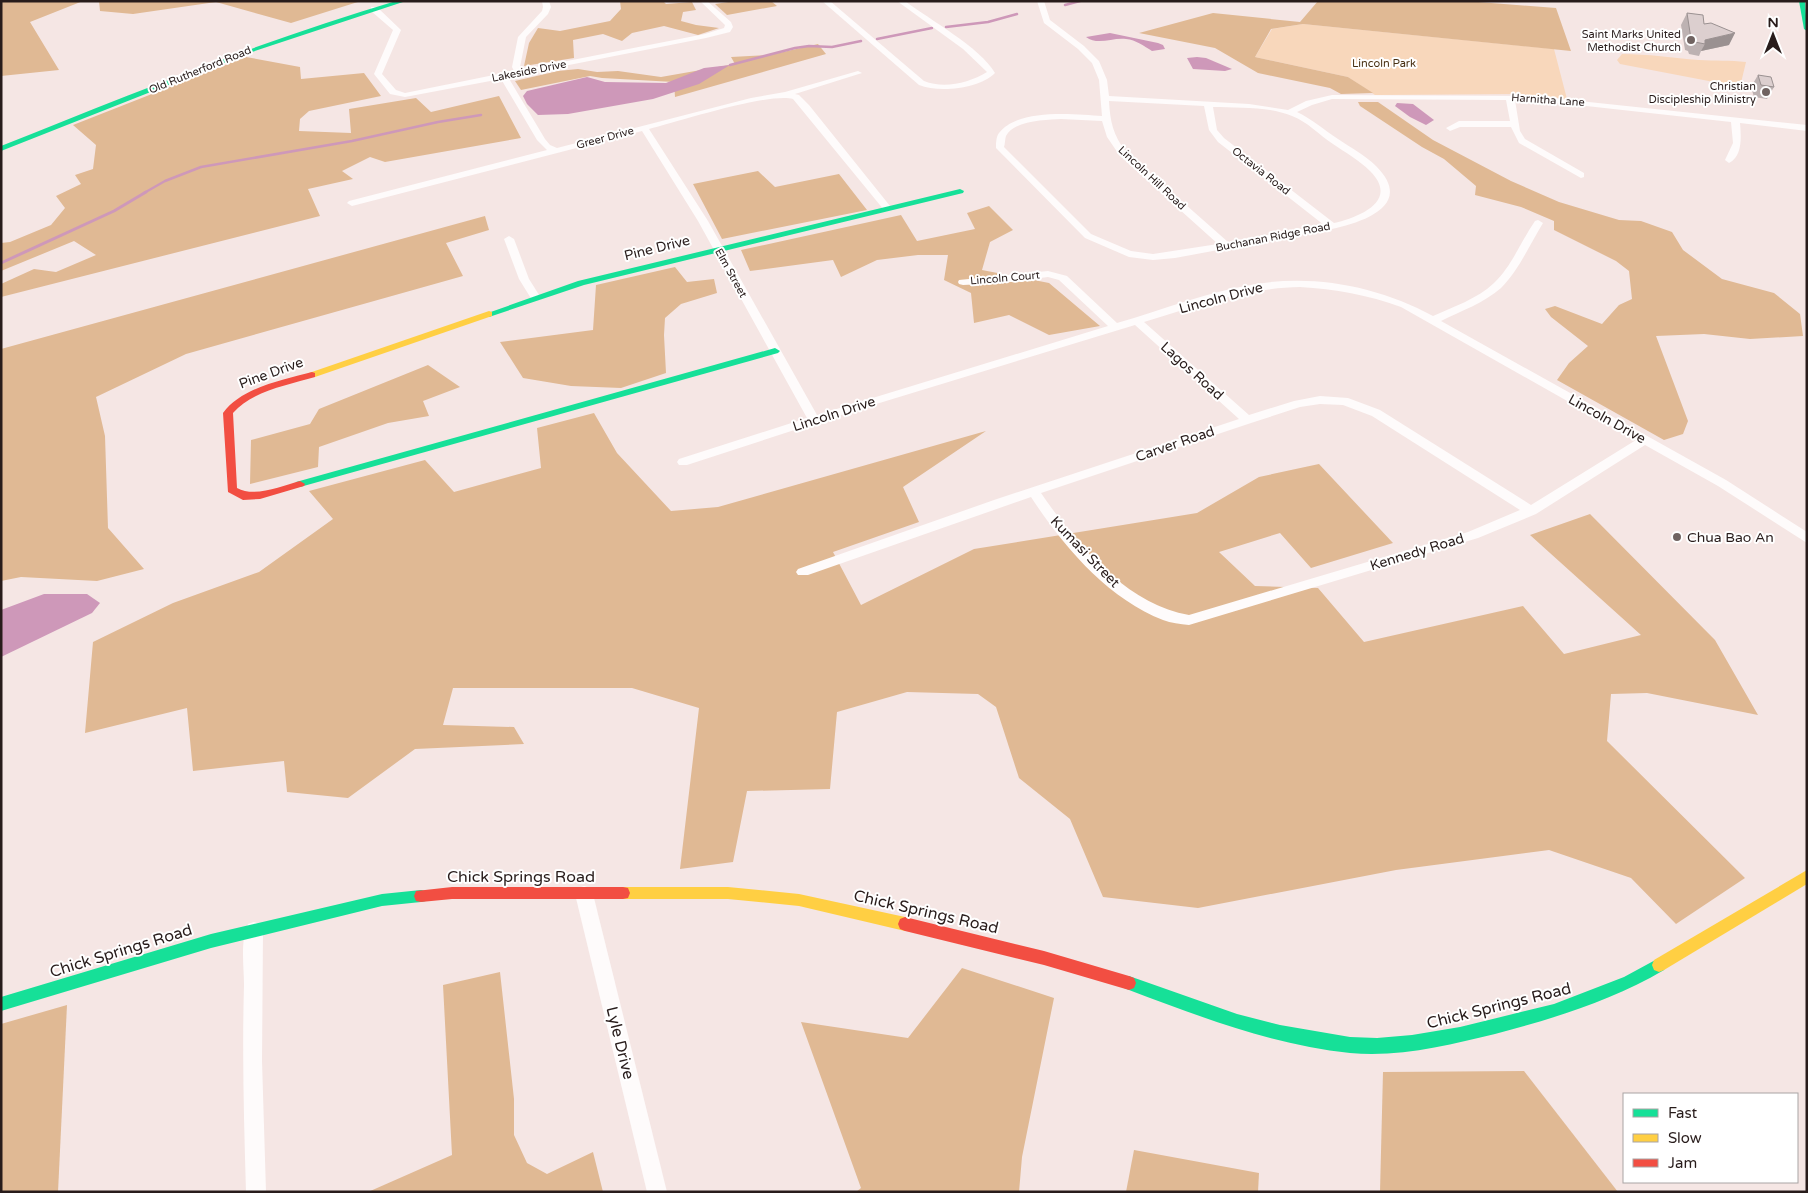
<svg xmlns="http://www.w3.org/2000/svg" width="1808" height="1193" font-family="'Varela Round',sans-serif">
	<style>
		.green { fill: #f8d7bb }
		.forest { fill: #e0b994 }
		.water { fill: #ce98b9 }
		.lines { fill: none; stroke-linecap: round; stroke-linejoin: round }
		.stream-far1 { stroke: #ce98b9; stroke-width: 2.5 }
		.stream { stroke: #ce98b9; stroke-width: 3 }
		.street { fill: #fefbfb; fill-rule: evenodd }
		.fast { fill: #16e098; fill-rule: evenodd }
		.slow { fill: #ffcf43; fill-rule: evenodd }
		.jam { fill: #f24e42; fill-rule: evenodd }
		.wall { fill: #bdb2b2 }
		.shaded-wall { fill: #9a9191 }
		.building { fill: #dccfcf; stroke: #9a9191 }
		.poi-dot { fill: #706361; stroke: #fff; stroke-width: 2 }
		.labels { text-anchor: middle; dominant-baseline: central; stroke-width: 4; stroke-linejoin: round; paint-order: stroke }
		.far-poi-label { font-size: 11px; fill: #281c1b; stroke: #fff; text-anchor: end }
		.far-park-label { font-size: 11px; fill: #483013; stroke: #fff }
		.far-street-label { font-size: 11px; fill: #281c1b; stroke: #fff }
		.street-label { font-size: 14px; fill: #281c1b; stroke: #fff }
		.poi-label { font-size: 14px; fill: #281c1b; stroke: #fff; text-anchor: start }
		.near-street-label { font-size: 16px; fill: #281c1b; stroke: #fff }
	</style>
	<rect width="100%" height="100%" fill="#f5e6e4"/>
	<!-- green -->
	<g class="green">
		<path d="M1303,24L1554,49L1567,99L1518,94L1375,95L1348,77L1255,57L1272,29Z"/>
		<path d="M1622,54C1648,54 1673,58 1699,60C1715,61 1730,60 1746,62L1740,87L1620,64L1617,60Z"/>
	</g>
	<!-- forest -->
	<g class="forest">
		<path d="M1,1H83L30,22L59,70L1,76Z"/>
		<path d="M99,1H361L291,23L216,2L133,14L100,11Z"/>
		<path d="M620,1H663L666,4L692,2L696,10L683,12L681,21L696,25L719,28L698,35L664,26L632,33L622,41L603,34L573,40L574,58L524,66L529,43L538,28L560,31L610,21L621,9Z"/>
		<path d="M735,1H771L777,6L727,15L715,4Z"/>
		<path d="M1318,1H1466L1556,8L1571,51L1303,24L1271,29L1255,57L1348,77L1373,93L1341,94L1330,88L1258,73L1215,48L1139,33L1213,13L1300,22Z"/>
		<path d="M818,44L826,54L675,97L674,82L602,78L590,76L521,90L515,81L558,71L578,69L597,72L618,71L661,77L735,64L731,57L770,55Z"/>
		<path d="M246,57L300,67L301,79L364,73L381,96L309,111L300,119L299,131L351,133L349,109L416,98L431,112L499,96L521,138L385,162L370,157L342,171L353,179L308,189L320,216L1,297V284L34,269L56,272L96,255L74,241L1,271V243L10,242L51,225L65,208L56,196L81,184L75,175L93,169L96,145L73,125Z"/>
		<path d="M1358,102H1378L1433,140L1511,181L1559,202L1619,220L1641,221L1672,232L1683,250L1722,279L1774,293L1800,314L1803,336L1750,339L1704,334L1656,336L1688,421L1683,434L1664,440L1557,380L1569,363L1588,346L1551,317L1545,309L1555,306L1602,324L1619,305L1632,299L1629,271L1616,261L1554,230V221L1521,207L1475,195L1476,186L1444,159L1422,147L1360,106Z"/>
		<path d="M758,171L775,187L839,174L867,210L722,239L693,184Z"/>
		<path d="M989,206L1013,230L990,242L982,270L1049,283L1100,326L1049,335L1009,315L974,323L971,293L944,280L948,255H918L877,260L841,277L833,260L750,271L741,250L901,215L917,241L975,229L967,213Z"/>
		<path d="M485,216L489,230L446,243L463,276L186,354L96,397L105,436L108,528L144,569L97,581L21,577L1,581V349Z"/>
		<path d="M675,267L687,282L714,279L717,293L681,304L665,318L664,335L666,373L621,388L571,386L523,378L500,342L593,330L596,285Z"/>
		<path d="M428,365L460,387L423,401L429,416L388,423L319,447L318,467L250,484L251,440L310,424L319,409Z"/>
		<path d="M594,413L617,453L671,511L718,507L986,431L903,487L919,522L833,552L861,605L974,549L1197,513L1259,477L1319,464L1393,543L1311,568L1280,533L1219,552L1255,586L1318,588L1364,642L1523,606L1564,654L1641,635L1530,535L1590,514L1715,640L1758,715L1647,693L1611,694L1607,741L1745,878L1676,924L1631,878L1549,850L1396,870L1198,908L1103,897L1070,819L1019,778L996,707L978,694L907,692L837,712L830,789L747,791L733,862L680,869L699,708L632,688H453L443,725L514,727L524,744L415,749L348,798L287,792L284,761L193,771L187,708L85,733L93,642L173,603L259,572L333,519L309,491L425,460L454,492L541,468L537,428Z"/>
		<path d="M962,968L1054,998L1022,1157L1019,1192H856L861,1188L801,1022L908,1038Z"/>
		<path d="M500,972L514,1099V1135L527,1163L547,1174L593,1152L603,1192H368L452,1155L443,985Z"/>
		<path d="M67,1005L58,1192H1V1024Z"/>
		<path d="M1524,1071L1618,1192H1380L1383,1072Z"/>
		<path d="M1134,1150L1259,1173L1258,1192H1126Z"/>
	</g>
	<!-- water -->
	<g class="water">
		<path d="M1110,33L1158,43L1163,45L1165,49L1152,51C1144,46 1136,40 1126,39C1113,37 1098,46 1086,37Z"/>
		<path d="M1197,57L1206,58L1232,69L1225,71L1193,69L1187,58Z"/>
		<path d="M730,65L699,84L653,99L568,114L538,115L527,104L523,96L527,91L587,77L605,82L666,83L704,68Z"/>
		<path d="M1397,103L1413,104L1434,120L1426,125L1410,117L1395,106Z"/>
		<path d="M44,594H87L100,603L92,613L1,657V610Z"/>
	</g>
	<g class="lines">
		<!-- stream-far1 -->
		<g class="stream-far1">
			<path d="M1065,5L1080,1"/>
			<path d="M946,27L988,22L1017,14"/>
			<path d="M877,39L932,28"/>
			<path d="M730,65L795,48L809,46L832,47L861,41"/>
			<path d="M144,193L165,181L201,167L352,141L438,122L481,115"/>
		</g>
		<!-- stream -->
		<path class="stream" d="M1,263L114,211L146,192"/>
		<!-- street -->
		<g class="street">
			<path d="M542,1H549L551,7L548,14L526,37L520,67L521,70L705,34L724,28L725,25L700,1H707L731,22L733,27L730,32L706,38L508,77L545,139L550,145L557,148L751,98L785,92L858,71L862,73L795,94L799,95L809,105L890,206V210H884L793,99C770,92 677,122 649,129L708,221L817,415L1108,326L1059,280L1048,277L1003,283L963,285L959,284L958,282L959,280L1048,271L1067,276L1117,323C1162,310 1210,291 1256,284C1316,274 1380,287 1433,316C1453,307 1477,299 1494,283C1512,266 1521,241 1535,221L1538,220L1543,223C1530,244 1519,270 1501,288C1484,303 1461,311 1441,321L1726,480L1807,532V543L1718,486L1645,445L1536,514L1478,538L1189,625C1180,624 1171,623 1163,620C1107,598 1063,546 1031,497L808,575H798L796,572L798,569L994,500L1239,419L1135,325L850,412L687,465H679L677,462L679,459L807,418L698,221L642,131L352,206L347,203L349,201L547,150L537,140L501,79L405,97L390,94L374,74L393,30L371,11V7H377L401,30L382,74L396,90L405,93L514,71L512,67L518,37L542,11L543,7ZM1300,287C1335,289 1368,295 1401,307L1636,440L1531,505L1380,410L1348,398L1320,396L1294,401L1249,415L1144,322C1197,306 1245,288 1300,287ZM1320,404L1343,405L1372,416L1520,510L1468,532L1189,615C1126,604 1076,544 1041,493L1251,423L1300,407Z"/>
			<path d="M822,1H830L924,81C944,89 969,83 987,72L963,49L897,1H905C930,20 980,47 995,73C979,89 939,93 919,85Z"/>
			<path d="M1037,1H1044L1050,20L1084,46L1099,61L1107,80L1109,96L1249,104L1288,110L1306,101L1332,95L1532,96L1807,125V131L1740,123C1741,136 1743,156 1729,163L1725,160L1733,143L1731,122L1532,100H1515L1520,131L1525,139L1584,173V177L1581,178L1519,143L1511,127H1460L1450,131L1446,128L1459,121H1510L1506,100L1332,99L1312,105L1297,112C1312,119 1324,130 1338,139C1351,148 1365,155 1376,166C1415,205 1363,222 1332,229L1175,258L1153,260L1129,257L1085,238L996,148C996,143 996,137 999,133C1018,108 1074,114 1102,116L1099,80L1092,63L1078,49L1044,23ZM1109,101L1204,106L1209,130L1218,142L1324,225L1228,242L1126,152C1113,135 1110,121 1109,101ZM1213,107C1238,108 1268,106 1292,116C1308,122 1319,135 1333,144C1346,153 1359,160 1370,171C1400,201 1359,217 1334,223L1224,138L1217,130ZM1061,119L1102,121L1107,137L1120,156L1218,244L1153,254L1131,251L1091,234L1004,147C1005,144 1005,139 1006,136C1014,120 1047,120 1061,119Z"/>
			<path d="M509,236L514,239L529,279L541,298L540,300H532L519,279L504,239Z"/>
			<path d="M584,886L590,888L593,894L667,1192H647L575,894L578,888Z"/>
			<path d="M254,922L260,924L263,930L262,1061L266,1192H246C244,1123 242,1054 244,985C244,967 240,941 248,924Z"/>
		</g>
		<!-- fast -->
		<g class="fast">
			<path d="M396,1H406L252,52L1,151V146C131,94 261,41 396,1Z"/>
			<path d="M1799,1H1805L1807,31L1804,29Z"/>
			<path d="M960,189L964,191L963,193L584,285L492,316L489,317L485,314L578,281Z"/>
			<path d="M775,348L780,351L778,353L300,487L295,484L296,482Z"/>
			<path d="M421,890L426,891L428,896L426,901L421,902L382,906L211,948L1,1011V997L211,934L382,894Z"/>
			<path d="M1659,958L1664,960L1666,965L1664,970C1611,1001 1555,1018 1495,1034C1449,1045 1398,1058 1350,1053C1273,1045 1201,1017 1129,990L1124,988L1122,983L1124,978L1129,976L1237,1014L1280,1025L1350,1037L1377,1038L1412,1035L1460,1027L1554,1004L1624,977Z"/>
		</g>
		<!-- slow -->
		<g class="slow">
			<path d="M489,311L492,312V316L315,377H309L307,375L309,373Z"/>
			<path d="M1807,870V884L1664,970L1659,972L1654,970L1652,965L1654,960Z"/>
			<path d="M623,887H728L799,894L905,917L910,919L912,924L910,929L905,931L799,906L728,899H623L618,898L616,893L618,888Z"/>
		</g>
		<!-- jam -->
		<g class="jam">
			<path d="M312,372L315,373V377C288,385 252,391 233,413L237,488C255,498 281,486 300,481L305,484L304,486L260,499L243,500L228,492L223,413C242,387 283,380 312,372Z"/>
			<path d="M452,887H623L628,888L630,893L628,898L623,899H452L421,902L416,901L414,896L416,891Z"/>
			<path d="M905,917L1044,951L1129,976L1134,978L1136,983L1134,988L1129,990L1044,965L905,931L900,929L898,924L900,919Z"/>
		</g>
	</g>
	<!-- wall -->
	<g class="wall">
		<path d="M1687,13L1729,45L1701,51L1699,56L1689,54L1688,51L1685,50L1681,25Z"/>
		<path d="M1758,75L1774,87L1767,99L1754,97L1751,87Z"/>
	</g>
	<!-- shaded-wall -->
	<path class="shaded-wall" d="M1735,33L1729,45L1701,51L1705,44V40Z"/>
	<!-- building -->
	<g class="building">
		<path d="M1687,13L1703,15L1704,24L1711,23L1735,33L1705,40V44L1695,42L1694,39H1691Z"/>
		<path d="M1758,75L1771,77L1774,87L1761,85Z"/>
	</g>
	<!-- markers -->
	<g class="poi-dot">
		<circle cx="1691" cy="40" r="5"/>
		<circle cx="1766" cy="92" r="5"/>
		<circle cx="1677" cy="537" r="5"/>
	</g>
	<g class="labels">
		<!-- far-poi labels -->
		<g class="far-poi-label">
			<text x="1681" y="34">Saint Marks United<tspan x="1681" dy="13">Methodist Church</tspan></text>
			<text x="1756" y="86">Christian<tspan x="1756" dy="13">Discipleship Ministry</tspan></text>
		</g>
		<!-- far-park labels -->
		<g class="far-park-label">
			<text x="1384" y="63">Lincoln Park</text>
		</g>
		<!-- far-street labels -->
		<g class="far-street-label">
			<text transform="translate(200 70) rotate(-22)">Old Rutherford Road</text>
			<text transform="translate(529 71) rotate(-11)">Lakeside Drive</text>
			<text transform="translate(1548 100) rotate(4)">Harnitha Lane</text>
			<text transform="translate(605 138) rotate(-15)">Greer Drive</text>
			<text transform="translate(1261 171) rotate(38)">Octavia Road</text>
			<text transform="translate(1152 178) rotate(43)">Lincoln Hill Road</text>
			<text transform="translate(1273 237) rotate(-11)">Buchanan Ridge Road</text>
			<text transform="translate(731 273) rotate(61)">Elm Street</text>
			<text transform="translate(1005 278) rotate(-5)">Lincoln Court</text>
		</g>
		<!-- street labels -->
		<g class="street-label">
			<text transform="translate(657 248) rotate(-14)">Pine Drive</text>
			<text transform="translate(1221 298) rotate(-15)">Lincoln Drive</text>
			<text transform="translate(1192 371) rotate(42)">Lagos Road</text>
			<text transform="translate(271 373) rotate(-20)">Pine Drive</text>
			<text transform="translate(834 414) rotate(-18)">Lincoln Drive</text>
			<text transform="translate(1607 419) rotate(29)">Lincoln Drive</text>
			<text transform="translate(1175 444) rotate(-19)">Carver Road</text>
			<text transform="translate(1085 552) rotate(46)">Kumasi Street</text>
			<text transform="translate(1417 552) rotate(-17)">Kennedy Road</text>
		</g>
		<!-- poi labels -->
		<g class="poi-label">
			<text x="1687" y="537">Chua Bao An</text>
		</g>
		<!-- near-street labels -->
		<g class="near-street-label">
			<text x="521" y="877">Chick Springs Road</text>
			<text transform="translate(926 912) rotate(13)">Chick Springs Road</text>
			<text transform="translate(121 951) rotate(-17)">Chick Springs Road</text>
			<text transform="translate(1499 1006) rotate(-14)">Chick Springs Road</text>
			<text transform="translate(620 1043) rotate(76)">Lyle Drive</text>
		</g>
	</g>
	<!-- border -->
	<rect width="1808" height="1193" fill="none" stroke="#281c1b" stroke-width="5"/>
	<!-- legend -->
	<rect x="1623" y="1093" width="175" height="90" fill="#ffffff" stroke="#a9a4a4"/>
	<rect x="1633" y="1109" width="25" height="8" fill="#16e098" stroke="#a9a4a4"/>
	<text x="1668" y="1118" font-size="15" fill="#281c1b">Fast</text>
	<rect x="1633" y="1134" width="25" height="8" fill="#ffcf43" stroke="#a9a4a4"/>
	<text x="1668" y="1143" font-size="15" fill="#281c1b">Slow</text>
	<rect x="1633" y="1159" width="25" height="8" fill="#f24e42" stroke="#a9a4a4"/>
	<text x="1668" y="1168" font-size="15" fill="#281c1b">Jam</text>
	<!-- north arrow -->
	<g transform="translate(1773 35)" stroke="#ffffff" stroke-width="4" paint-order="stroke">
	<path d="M0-4L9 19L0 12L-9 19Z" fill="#281c1b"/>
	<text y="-8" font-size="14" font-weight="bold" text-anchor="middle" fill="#281c1b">N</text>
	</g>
</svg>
